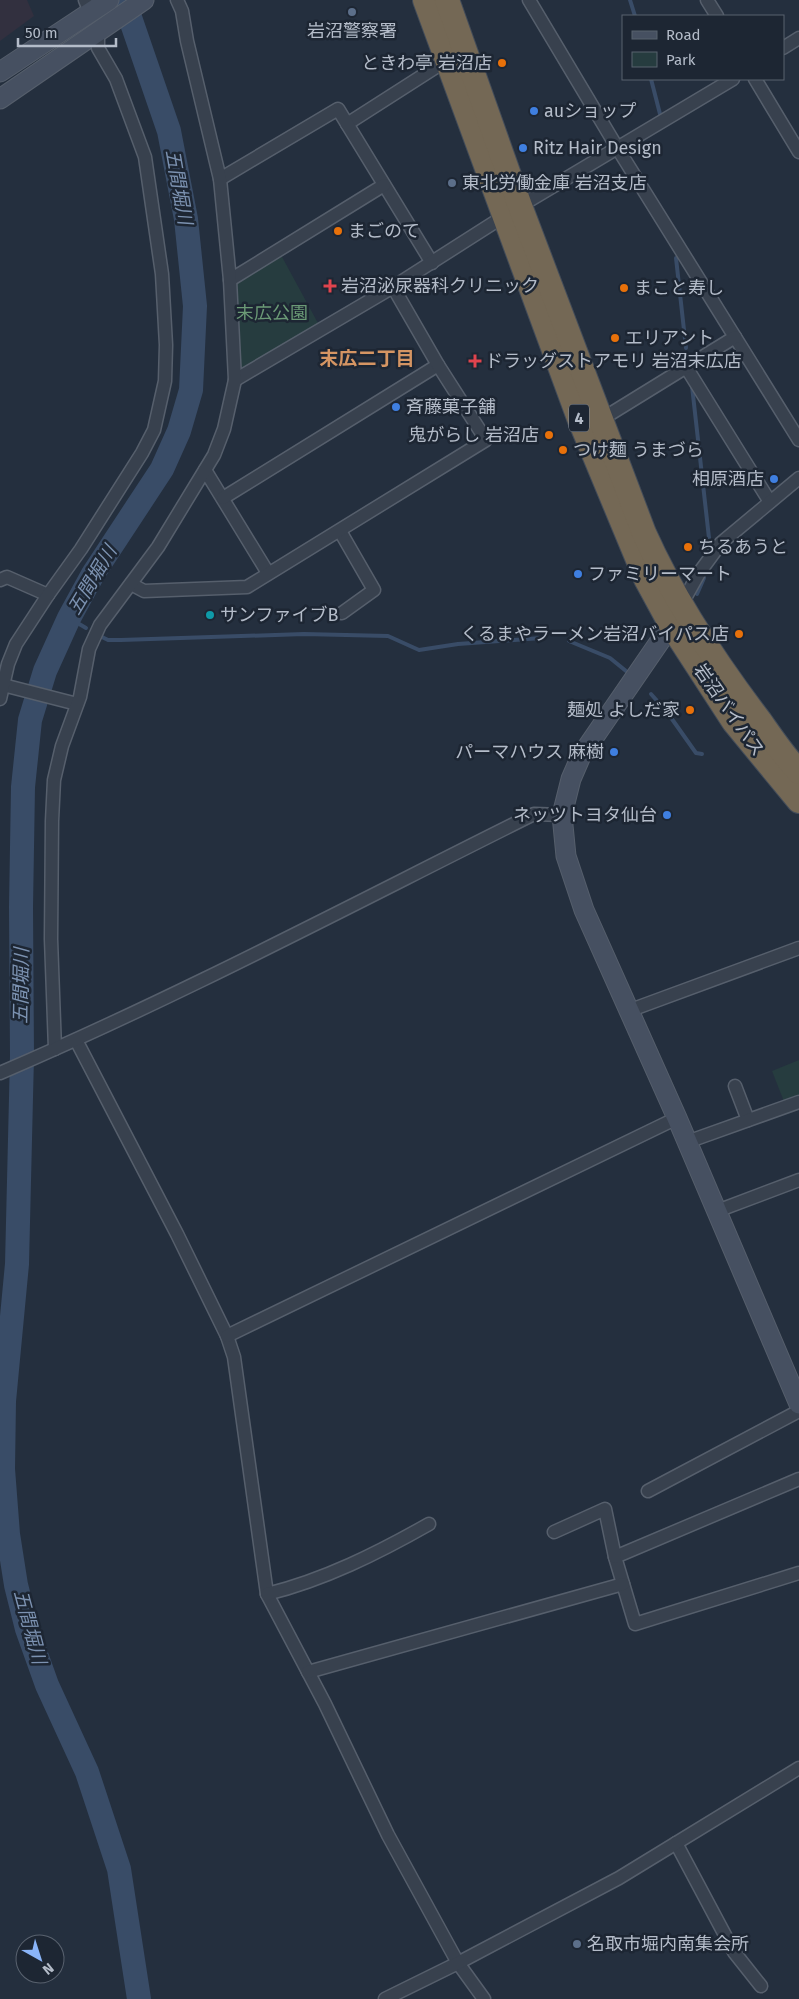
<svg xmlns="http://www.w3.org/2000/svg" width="799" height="1999" font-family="'Fira Sans','Noto Sans JP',sans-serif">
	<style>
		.medical { fill: #32303f }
		.green { fill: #263c3f }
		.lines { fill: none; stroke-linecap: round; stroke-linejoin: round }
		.stream { stroke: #394c67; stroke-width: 4 }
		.river { stroke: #394c67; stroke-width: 24 }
		.street-casing { stroke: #565f6c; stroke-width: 15 }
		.secondary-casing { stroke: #565f6c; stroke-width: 21 }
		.highway-casing { stroke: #434c59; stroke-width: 26 }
		.street { stroke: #38414e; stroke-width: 12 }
		.secondary { stroke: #465061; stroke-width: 19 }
		.highway { stroke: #746855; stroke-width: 24 }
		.service-dot { fill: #5c6f8a; stroke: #1d2633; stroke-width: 2 }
		.food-dot { fill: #e8710a; stroke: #1d2633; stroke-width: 2 }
		.shop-dot { fill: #3f7fe0; stroke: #1d2633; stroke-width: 2 }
		.health-dot { fill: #e0444e; stroke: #1d2633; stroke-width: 2 }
		.culture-dot { fill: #0f9aa8; stroke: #1d2633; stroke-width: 2 }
		.labels { text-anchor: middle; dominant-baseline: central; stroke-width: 5; stroke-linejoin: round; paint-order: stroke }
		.shield { fill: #1d2633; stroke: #878f9c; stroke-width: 1 }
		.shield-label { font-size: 16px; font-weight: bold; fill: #b4bcc9 }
		.poi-label { font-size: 18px; fill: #b4bcc9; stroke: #1d2633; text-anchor: start }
		.park-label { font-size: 18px; fill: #6b9a76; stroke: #1d2633 }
		.street-label { font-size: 18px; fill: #b4bcc9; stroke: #1d2633 }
		.water-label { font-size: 19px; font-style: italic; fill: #7c92b1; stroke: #1d2633 }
		.neighbourhood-label { font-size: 19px; font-weight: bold; fill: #d59563; stroke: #1d2633 }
	</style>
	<rect width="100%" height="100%" fill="#242f3e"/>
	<!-- medical -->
	<path class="medical" d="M0,0H27L34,16L0,41Z"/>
	<!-- green -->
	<g class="green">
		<path d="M281,255L319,325L239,374L236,285Z"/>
		<path d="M799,1060V1098L785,1104L772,1071Z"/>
	</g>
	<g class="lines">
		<!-- stream -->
		<g class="stream">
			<path d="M630,0L635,16"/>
			<path d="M651,79L660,114"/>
			<path d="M676,258L686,348"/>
			<path d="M692,386L709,538"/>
			<path d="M697,594L704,578"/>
			<path d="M69,618L86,628"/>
			<path d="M98,635L108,640H121L304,634L388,636L419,650L458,644L541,638"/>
			<path d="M569,641L610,658L626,671"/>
			<path d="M651,694L667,712L696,753L702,754"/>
		</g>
		<!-- river -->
		<path class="river" d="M124,0L169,131L186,219L195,306L191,390L179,431L162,469L93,574L69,618L45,671L30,720L23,787L21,907L22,1056L17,1264L4,1401L3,1469L8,1534L16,1585L27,1629L47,1685L87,1772L119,1869L139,1999"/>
		<!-- street casing -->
		<g class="street-casing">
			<g id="street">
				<path d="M85,0L90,12"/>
				<path d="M529,0L618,149L799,440"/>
				<path d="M707,0L717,16"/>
				<path d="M783,48L799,38"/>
				<path d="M755,79L799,152"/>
				<path d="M347,124L447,60"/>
				<path d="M220,179L338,109L432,263"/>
				<path d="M230,280L384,185"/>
				<path d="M686,367L770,502"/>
				<path d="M235,380L393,287L520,206L733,79"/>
				<path d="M602,419L735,337"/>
				<path d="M205,470L268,573"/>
				<path d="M223,498L438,365"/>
				<path d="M340,531L374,590L342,613"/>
				<path d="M0,580L7,577L48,595"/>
				<path d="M131,584L144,591L247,587L486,440L438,365L393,287"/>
				<path d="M680,607L699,573L721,543L799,478"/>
				<path d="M3,685L77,704"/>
				<path d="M0,699L8,664L16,644L48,595L81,549L142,453L154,430L165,381L166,345L162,274L145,157L116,79L98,48V32"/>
				<path d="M628,1011L799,948"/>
				<path d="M76,1040L177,1234L227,1336L234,1357L267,1594L325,1704L388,1835L458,1963L484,1999"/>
				<path d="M55,1049L51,939L52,821L54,780L62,746L80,697L89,649L100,625L158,547L214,455L224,429L235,380L230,280L220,179L187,41L182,11L177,0"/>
				<path d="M0,1073C182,995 357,902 534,814L562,815"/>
				<path d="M735,1086L748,1120"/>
				<path d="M687,1142L799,1102"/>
				<path d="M717,1211L799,1180"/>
				<path d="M227,1336L677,1118"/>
				<path d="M799,1479L615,1557L635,1624L799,1573"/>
				<path d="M648,1491L799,1411"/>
				<path d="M554,1532L605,1509L615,1557"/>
				<path d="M267,1594C324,1580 378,1553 429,1524"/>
				<path d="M308,1672L623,1584"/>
				<path d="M676,1843L734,1952L761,1986"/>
				<path d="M385,1999L458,1963L619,1878L799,1768"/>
			</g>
		</g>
		<!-- secondary casing -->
		<g class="secondary-casing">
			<g id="secondary">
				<path d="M0,72L109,0"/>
				<path d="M0,99L144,0"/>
				<path d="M671,625L581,756L571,779L562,815L566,856L584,910L677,1118L799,1404"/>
			</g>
		</g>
		<!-- highway casing -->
		<g class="highway-casing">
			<g id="highway">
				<path d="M425,0L579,418L646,579L671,625L734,722L799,801"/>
				<path d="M447,0L520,206L644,533C674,600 715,662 760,721C772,738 784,756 799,772"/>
			</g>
		</g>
		<!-- street -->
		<use href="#street" class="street"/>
		<!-- secondary -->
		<use href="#secondary" class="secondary"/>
		<!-- highway -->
		<use href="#highway" class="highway"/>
	</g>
	<!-- markers -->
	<g class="service-dot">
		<circle cx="352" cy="12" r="5"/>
		<circle cx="452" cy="183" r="5"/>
		<circle cx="577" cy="1944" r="5"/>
	</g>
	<g class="food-dot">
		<circle cx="502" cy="63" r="5"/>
		<circle cx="338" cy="231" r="5"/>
		<circle cx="624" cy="288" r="5"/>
		<circle cx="615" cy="338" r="5"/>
		<circle cx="549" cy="435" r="5"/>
		<circle cx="563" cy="450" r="5"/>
		<circle cx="688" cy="547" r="5"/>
		<circle cx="739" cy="634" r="5"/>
		<circle cx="690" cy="710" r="5"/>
	</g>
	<g class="shop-dot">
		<circle cx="534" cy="111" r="5"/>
		<circle cx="523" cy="148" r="5"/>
		<circle cx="396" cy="407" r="5"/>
		<circle cx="774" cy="479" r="5"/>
		<circle cx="578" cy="574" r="5"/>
		<circle cx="614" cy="752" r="5"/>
		<circle cx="667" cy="815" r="5"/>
	</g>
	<g class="health-dot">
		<path d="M327.5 278.5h5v5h5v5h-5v5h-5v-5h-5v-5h5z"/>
		<path d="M472.5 353.5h5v5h5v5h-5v5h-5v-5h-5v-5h5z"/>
	</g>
	<circle class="culture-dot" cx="210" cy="615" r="5"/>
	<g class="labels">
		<!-- shield labels -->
		<rect class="shield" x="569" y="404.5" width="20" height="27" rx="4"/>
		<g class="shield-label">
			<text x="579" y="418">4</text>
		</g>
		<!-- poi labels -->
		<g class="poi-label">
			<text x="352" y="31" text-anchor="middle">岩沼警察署</text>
			<text x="492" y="63" text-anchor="end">ときわ亭 岩沼店</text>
			<text x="544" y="111">auショップ</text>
			<text x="533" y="148">Ritz Hair Design</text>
			<text x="462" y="183">東北労働金庫 岩沼支店</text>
			<text x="348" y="231">まごのて</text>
			<text x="341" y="286">岩沼泌尿器科クリニック</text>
			<text x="634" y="288">まこと寿し</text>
			<text x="625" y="338">エリアント</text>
			<text x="485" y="361">ドラッグストアモリ 岩沼末広店</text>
			<text x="406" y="407">斉藤菓子舗</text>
			<text x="539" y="435" text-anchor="end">鬼がらし 岩沼店</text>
			<text x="573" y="450">つけ麺 うまづら</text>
			<text x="764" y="479" text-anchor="end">相原酒店</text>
			<text x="698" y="547">ちるあうと</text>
			<text x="588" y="574">ファミリーマート</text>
			<text x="220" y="615">サンファイブB</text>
			<text x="729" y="634" text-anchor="end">くるまやラーメン岩沼バイパス店</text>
			<text x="680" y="710" text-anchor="end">麺処 よしだ家</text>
			<text x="604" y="752" text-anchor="end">パーマハウス 麻樹</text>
			<text x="657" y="815" text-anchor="end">ネッツトヨタ仙台</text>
			<text x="587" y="1944">名取市堀内南集会所</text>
		</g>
		<!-- park labels -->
		<g class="park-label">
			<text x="272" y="313">末広公園</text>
		</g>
		<!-- street labels -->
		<g class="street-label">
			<text transform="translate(729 710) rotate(55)">岩沼バイパス</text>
		</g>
		<!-- water labels -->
		<g class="water-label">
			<text transform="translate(179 187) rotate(80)">五間堀川</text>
			<text transform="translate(92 580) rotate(-59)">五間堀川</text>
			<text transform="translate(21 986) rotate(-89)">五間堀川</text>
			<text transform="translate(30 1627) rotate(75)">五間堀川</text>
		</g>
		<!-- neighbourhood labels -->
		<g class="neighbourhood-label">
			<text x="367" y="358">末広二丁目</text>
		</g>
	</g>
	<!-- legend -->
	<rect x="622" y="15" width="162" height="65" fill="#1d2633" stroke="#59626f"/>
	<rect x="632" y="31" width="25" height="8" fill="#465061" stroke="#59626f"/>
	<text x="666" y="40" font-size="15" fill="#b4bcc9">Road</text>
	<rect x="632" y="52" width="25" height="15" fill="#263c3f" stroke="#59626f"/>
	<text x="666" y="65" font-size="15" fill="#b4bcc9">Park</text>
	<!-- north arrow -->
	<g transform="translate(40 1959) rotate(141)"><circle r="24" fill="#1d2633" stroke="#59626f"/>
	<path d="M0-4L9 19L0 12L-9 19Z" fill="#8ab4f8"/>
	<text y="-8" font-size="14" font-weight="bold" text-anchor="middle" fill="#b4bcc9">N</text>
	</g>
	<!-- scale -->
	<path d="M18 38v8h98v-8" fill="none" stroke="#b4bcc9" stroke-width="2.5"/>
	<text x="25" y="38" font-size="15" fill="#b4bcc9" stroke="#1d2633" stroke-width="4" paint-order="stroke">50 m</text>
</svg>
